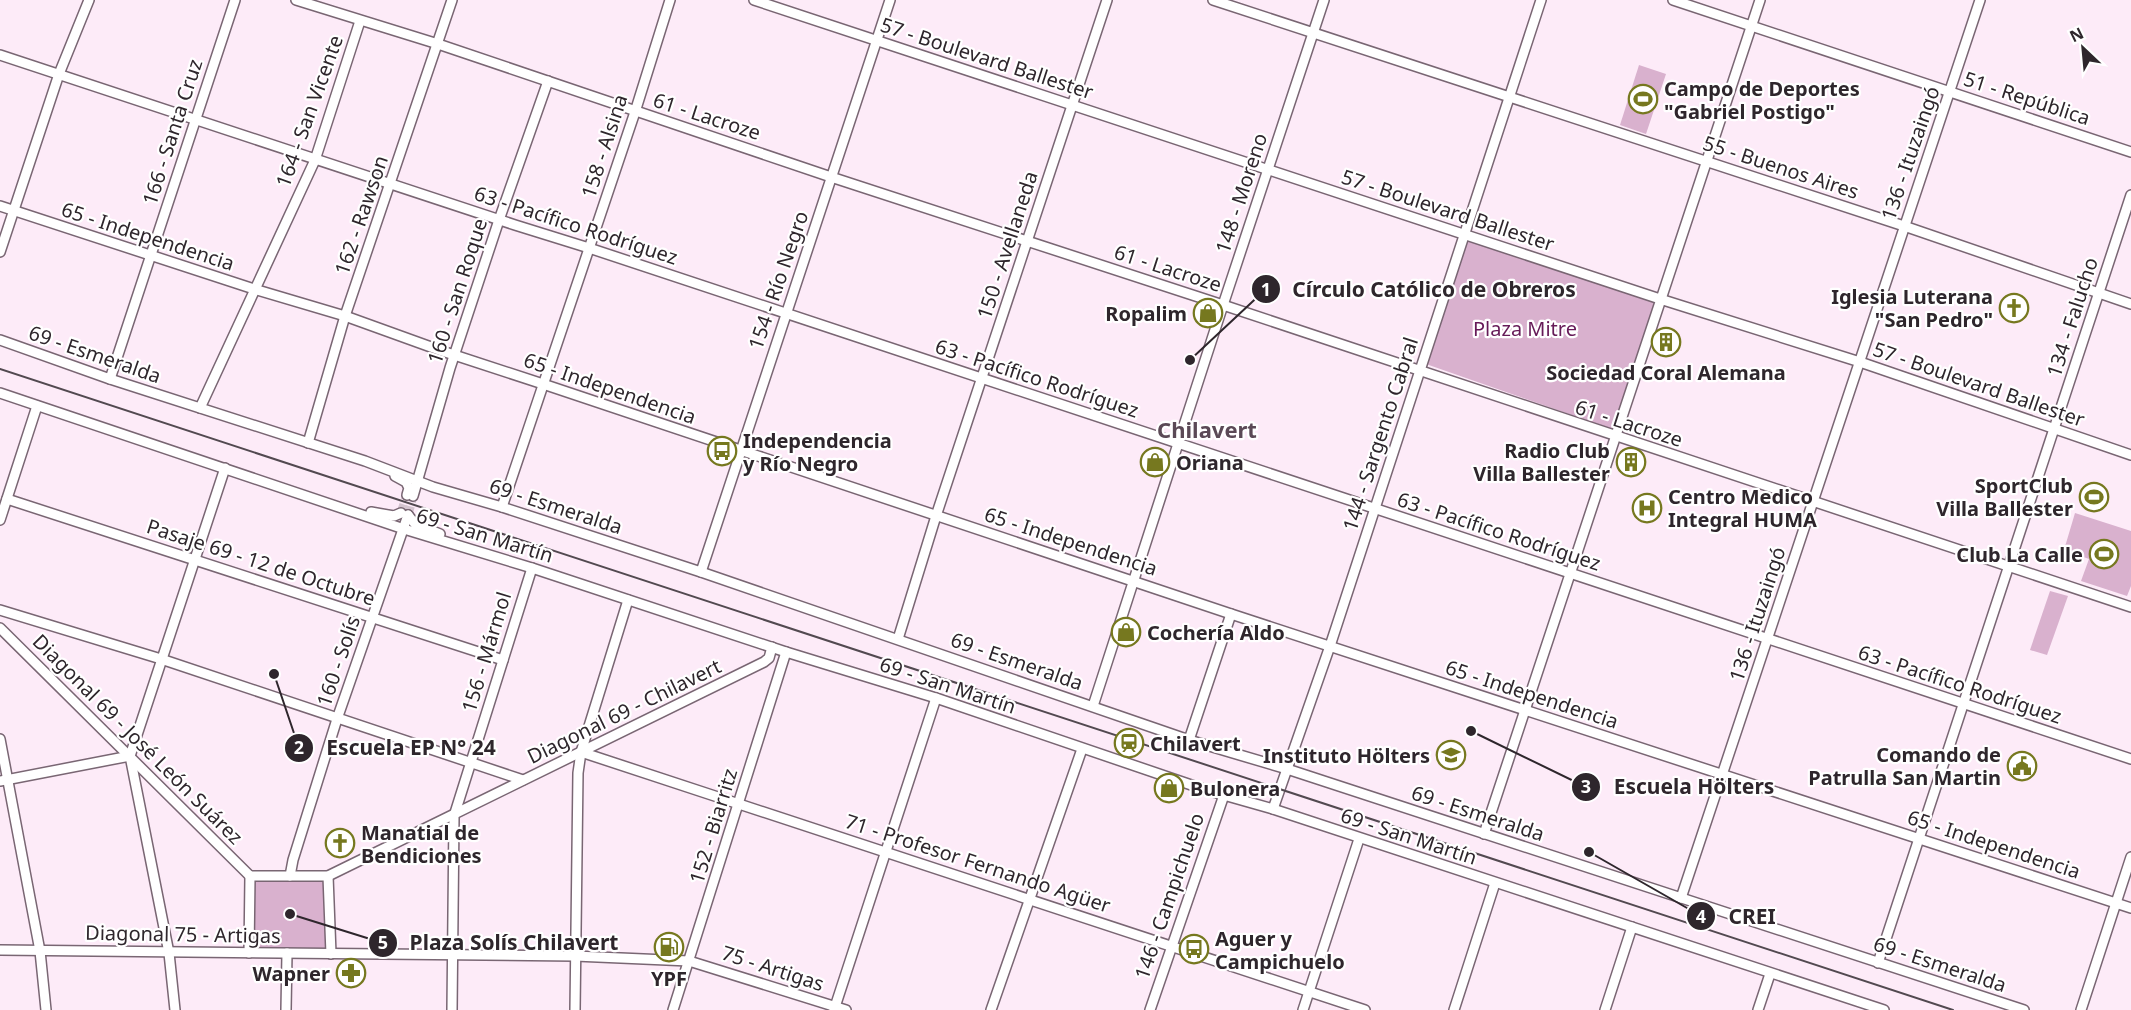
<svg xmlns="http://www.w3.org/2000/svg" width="2131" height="1010" font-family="'Noto Sans',sans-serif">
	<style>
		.green { fill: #d9b1ce }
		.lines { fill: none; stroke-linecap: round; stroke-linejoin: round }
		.minor-tunnel { stroke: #d4c4cf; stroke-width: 9; stroke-dasharray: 9 4.5; stroke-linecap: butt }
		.minor-casing { stroke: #796673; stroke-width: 12 }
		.minor { stroke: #fff; stroke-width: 9 }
		.rail { stroke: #524950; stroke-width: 2 }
		.labels { text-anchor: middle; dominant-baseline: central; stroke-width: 4.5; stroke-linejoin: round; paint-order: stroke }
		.street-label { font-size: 20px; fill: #2e262c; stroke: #fff }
		.poi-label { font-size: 20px; font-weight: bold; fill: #2e262c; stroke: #fff; text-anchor: start }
		.park-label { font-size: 20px; fill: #661a58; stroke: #fff }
		.quarter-label { font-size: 22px; font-weight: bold; fill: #5b4956; stroke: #fff }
		.leader { fill: none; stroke: #2e262c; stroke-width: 2 }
		.callout-dot { fill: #2e262c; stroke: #fff; stroke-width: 2 }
		.mark-label { font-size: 18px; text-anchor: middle; font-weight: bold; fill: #fff }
		.callout-label { font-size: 21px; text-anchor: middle; font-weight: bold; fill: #2e262c; stroke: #fff; stroke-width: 4.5; stroke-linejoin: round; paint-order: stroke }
	</style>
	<rect width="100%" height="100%" fill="#fdebf8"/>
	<!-- green -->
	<g class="green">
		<path d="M1639,65L1666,74L1646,134L1620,125Z"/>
		<path d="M1467,237L1656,303L1615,430L1426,364Z"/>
		<path d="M2075,513L2131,531V586L2127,596L2081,581L2089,559L2064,550Z"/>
		<path d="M2050,591L2068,596L2047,655L2030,650Z"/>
		<rect x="254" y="880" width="72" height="68"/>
	</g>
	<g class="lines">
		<!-- minor-tunnel -->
		<g class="minor-tunnel">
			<path d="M401,513L407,495"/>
			<path d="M408,515L413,496"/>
		</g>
		<!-- minor casing -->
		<g class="minor-casing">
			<g id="minor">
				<path d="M296,0L438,44L831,177L1223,305L2131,607"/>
				<path d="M754,0L1660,299L1860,362L2131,455"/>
				<path d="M1213,0L1904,226L2131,304"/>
				<path d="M1673,0L2131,152"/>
				<path d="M0,55L515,225L589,248L2131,759"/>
				<path d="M0,206L254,289L345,316L442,351L543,384L1231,614L2131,908"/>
				<path d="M0,252L59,74L89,0"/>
				<path d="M0,340L110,379L365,461L433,487L502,507L701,572L1189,740L1287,769L2024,1010"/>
				<path d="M110,379L235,0"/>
				<path d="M0,393L404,529L532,568L786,652L936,698L1206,790L1273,809L1884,1010"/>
				<path d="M200,408L315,160L360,21"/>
				<path d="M308,443L345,316L452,0"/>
				<path d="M395,476L406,482L409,488L407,495"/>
				<path d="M413,496L450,368L499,220L548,81"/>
				<path d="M7,499L503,660"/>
				<path d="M502,507L635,112L670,0"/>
				<path d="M371,512L394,516L401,513"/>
				<path d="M408,515L415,524L440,534"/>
				<path d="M0,520L37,406"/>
				<path d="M701,572L890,0"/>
				<path d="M0,610L161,659L523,780"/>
				<path d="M0,628L250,876"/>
				<path d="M898,639L936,516L1107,0"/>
				<path d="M1093,706L1223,305L1324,0"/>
				<path d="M0,739L40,951L46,1010"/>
				<path d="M1189,740L1231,614"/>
				<path d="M581,752C842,838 1103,923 1365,1010"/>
				<path d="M0,781L130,756"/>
				<path d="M1273,809L1330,646L1541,0"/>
				<path d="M1484,834L1760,0"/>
				<path d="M250,876H328L764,662L769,658L772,647"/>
				<path d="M290,876L293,860L337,719L408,515"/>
				<path d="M328,876L331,954"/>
				<path d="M1681,898L1980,0"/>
				<path d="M0,950L575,956L689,961L846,1010"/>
				<path d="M249,953L250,876"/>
				<path d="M1878,963L2131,195"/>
				<path d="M175,1010L169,953L130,756L225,468"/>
				<path d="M286,1010L287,953"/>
				<path d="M452,1010L454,816L532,568"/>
				<path d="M575,1010L578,773L581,752L628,600"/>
				<path d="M673,1010L786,652"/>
				<path d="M834,1010L936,698"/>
				<path d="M991,1010L1082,749"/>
				<path d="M1150,1010L1224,795"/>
				<path d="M1303,1010L1359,839"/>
				<path d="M1454,1010L1495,883"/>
				<path d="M1605,1010L1632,927"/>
				<path d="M1758,1010L1770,974"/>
				<path d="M2081,1010L2131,857"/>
			</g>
		</g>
		<!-- minor -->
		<use href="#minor" class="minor"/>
		<!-- rail -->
		<path class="rail" d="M0,369L1953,1010"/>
	</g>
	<!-- icons -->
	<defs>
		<g id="stadium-ring" transform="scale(1.5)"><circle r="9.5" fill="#fff" stroke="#76781f" stroke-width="1.5"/><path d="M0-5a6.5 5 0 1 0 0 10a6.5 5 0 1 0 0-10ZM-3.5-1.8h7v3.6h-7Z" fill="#76781f"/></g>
		<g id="church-ring" transform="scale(1.5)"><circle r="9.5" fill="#fff" stroke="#76781f" stroke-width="1.5"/><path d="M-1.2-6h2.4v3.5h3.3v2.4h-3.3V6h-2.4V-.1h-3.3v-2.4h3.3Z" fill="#76781f"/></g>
		<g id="shop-ring" transform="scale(1.5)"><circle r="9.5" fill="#fff" stroke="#76781f" stroke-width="1.5"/><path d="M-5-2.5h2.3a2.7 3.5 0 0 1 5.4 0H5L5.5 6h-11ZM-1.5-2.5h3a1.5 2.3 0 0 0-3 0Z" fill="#76781f"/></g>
		<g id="building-ring" transform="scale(1.5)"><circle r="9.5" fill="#fff" stroke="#76781f" stroke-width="1.5"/><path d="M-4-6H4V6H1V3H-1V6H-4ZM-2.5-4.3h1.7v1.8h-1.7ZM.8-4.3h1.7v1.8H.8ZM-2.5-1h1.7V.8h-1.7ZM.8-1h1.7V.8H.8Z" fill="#76781f"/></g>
		<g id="bus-ring" transform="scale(1.5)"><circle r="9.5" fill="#fff" stroke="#76781f" stroke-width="1.5"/><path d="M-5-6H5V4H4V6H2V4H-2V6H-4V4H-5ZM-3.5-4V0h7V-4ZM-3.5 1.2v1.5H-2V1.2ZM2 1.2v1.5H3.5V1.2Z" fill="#76781f"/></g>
		<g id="hospital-ring" transform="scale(1.5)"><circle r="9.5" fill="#fff" stroke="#76781f" stroke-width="1.5"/><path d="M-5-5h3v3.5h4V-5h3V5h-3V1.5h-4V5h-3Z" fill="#76781f"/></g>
		<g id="station-ring" transform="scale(1.5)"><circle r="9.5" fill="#fff" stroke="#76781f" stroke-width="1.5"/><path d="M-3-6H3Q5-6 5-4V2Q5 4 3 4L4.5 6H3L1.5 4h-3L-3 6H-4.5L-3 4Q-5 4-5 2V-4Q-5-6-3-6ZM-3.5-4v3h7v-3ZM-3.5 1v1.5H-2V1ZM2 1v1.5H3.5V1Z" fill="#76781f"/></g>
		<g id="school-ring" transform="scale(1.5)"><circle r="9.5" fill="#fff" stroke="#76781f" stroke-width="1.5"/><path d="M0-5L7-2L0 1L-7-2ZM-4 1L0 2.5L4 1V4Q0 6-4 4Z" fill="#76781f"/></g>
		<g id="civic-ring" transform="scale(1.5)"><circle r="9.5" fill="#fff" stroke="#76781f" stroke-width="1.5"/><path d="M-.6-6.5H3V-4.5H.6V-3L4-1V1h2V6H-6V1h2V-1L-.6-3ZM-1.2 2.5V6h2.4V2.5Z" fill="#76781f"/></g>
		<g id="fuel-ring" transform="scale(1.5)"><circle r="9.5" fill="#fff" stroke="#76781f" stroke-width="1.5"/><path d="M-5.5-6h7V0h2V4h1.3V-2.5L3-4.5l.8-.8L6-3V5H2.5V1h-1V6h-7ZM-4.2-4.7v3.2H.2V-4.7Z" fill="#76781f"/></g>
		<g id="pharmacy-ring" transform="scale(1.5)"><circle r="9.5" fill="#fff" stroke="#76781f" stroke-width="1.5"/><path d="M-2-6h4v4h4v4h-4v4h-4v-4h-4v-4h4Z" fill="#76781f"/></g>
	</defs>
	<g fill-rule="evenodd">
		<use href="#stadium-ring" x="1643" y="99"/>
		<use href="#church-ring" x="2014" y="308"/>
		<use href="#shop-ring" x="1208" y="313"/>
		<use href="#building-ring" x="1666" y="342"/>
		<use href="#bus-ring" x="722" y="451"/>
		<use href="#shop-ring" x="1155" y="462"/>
		<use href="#building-ring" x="1631" y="462"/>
		<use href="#stadium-ring" x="2094" y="497"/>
		<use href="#hospital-ring" x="1647" y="508"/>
		<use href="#stadium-ring" x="2104" y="554"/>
		<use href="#shop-ring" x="1126" y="632"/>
		<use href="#station-ring" x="1129" y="743"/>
		<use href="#school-ring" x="1451" y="755"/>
		<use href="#civic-ring" x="2022" y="766"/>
		<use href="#shop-ring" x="1169" y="788"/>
		<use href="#church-ring" x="340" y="843"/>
		<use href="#fuel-ring" x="669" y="947"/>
		<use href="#bus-ring" x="1194" y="949"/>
		<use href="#pharmacy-ring" x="351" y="973"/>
	</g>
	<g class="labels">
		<!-- street labels -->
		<g class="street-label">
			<text transform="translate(987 58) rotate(18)">57 - Boulevard Ballester</text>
			<text transform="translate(2027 98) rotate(18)">51 - República</text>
			<text transform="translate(309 111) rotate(-70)">164 - San Vicente</text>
			<text transform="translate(707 116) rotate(18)">61 - Lacroze</text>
			<text transform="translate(172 132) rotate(-72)">166 - Santa Cruz</text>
			<text transform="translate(604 146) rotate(-72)">158 - Alsina</text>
			<text transform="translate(1910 153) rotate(-71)">136 - Ituzaingó</text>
			<text transform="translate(1781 167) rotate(18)">55 - Buenos Aires</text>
			<text transform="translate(1241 193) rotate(-72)">148 - Moreno</text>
			<text transform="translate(1448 210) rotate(18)">57 - Boulevard Ballester</text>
			<text transform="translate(361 215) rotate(-71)">162 - Rawson</text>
			<text transform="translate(576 225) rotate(18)">63 - Pacífico Rodríguez</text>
			<text transform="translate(148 236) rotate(18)">65 - Independencia</text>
			<text transform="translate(1007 245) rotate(-72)">150 - Avellaneda</text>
			<text transform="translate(1168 268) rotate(18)">61 - Lacroze</text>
			<text transform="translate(778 280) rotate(-71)">154 - Río Negro</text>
			<text transform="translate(457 291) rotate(-72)">160 - San Roque</text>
			<text transform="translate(2072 317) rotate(-72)">134 - Falucho</text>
			<text transform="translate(95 354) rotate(19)">69 - Esmeralda</text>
			<text transform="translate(1037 378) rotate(18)">63 - Pacífico Rodríguez</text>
			<text transform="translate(1979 384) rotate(19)">57 - Boulevard Ballester</text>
			<text transform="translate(610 388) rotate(19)">65 - Independencia</text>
			<text transform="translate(1629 423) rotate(18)">61 - Lacroze</text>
			<text transform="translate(1380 434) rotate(-72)">144 - Sargento Cabral</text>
			<text transform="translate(556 506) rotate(18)">69 - Esmeralda</text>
			<text transform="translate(1499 531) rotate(18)">63 - Pacífico Rodríguez</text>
			<text transform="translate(485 535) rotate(17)">69 - San Martín</text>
			<text transform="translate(1071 541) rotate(18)">65 - Independencia</text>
			<text transform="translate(261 562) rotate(18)">Pasaje 69 - 12 de Octubre</text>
			<text transform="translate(1757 614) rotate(-72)">136 - Ituzaingó</text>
			<text transform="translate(486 652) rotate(-73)">156 - Mármol</text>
			<text transform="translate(338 661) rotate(-71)">160 - Solís</text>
			<text transform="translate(1017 661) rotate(19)">69 - Esmeralda</text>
			<text transform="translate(1960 684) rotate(18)">63 - Pacífico Rodríguez</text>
			<text transform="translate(948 685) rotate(18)">69 - San Martín</text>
			<text transform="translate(1532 694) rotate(18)">65 - Independencia</text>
			<text transform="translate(624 711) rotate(-26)">Diagonal 69 - Chilavert</text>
			<text transform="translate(138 739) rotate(45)">Diagonal 69 - José León Suárez</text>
			<text transform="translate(1478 813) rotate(18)">69 - Esmeralda</text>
			<text transform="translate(713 826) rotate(-73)">152 - Biarritz</text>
			<text transform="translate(1409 836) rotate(18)">69 - San Martín</text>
			<text transform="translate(1994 844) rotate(18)">65 - Independencia</text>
			<text transform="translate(978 863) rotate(18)">71 - Profesor Fernando Agüer</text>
			<text transform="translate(1169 896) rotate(-71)">146 - Campichuelo</text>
			<text transform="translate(183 934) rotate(1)">Diagonal 75 - Artigas</text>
			<text transform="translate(1940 964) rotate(18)">69 - Esmeralda</text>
			<text transform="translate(773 968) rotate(18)">75 - Artigas</text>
		</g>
		<!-- poi labels -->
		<g class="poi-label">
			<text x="1664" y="88">Campo de Deportes<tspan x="1664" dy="23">"Gabriel Postigo"</tspan></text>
			<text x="1993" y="296" text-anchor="end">Iglesia Luterana<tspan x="1993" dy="23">"San Pedro"</tspan></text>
			<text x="1187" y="313" text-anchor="end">Ropalim</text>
			<text x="1666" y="372" text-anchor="middle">Sociedad Coral Alemana</text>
			<text x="743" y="440">Independencia<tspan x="743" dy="23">y Río Negro</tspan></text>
			<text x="1610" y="450" text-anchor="end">Radio Club<tspan x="1610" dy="23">Villa Ballester</tspan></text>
			<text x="1176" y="462">Oriana</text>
			<text x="2073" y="485" text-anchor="end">SportClub<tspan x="2073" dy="23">Villa Ballester</tspan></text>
			<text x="1668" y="496">Centro Medico<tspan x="1668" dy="23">Integral HUMA</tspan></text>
			<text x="2083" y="554" text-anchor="end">Club La Calle</text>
			<text x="1147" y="632">Cochería Aldo</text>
			<text x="1150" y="743">Chilavert</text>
			<text x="2001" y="754" text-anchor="end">Comando de<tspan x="2001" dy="23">Patrulla San Martin</tspan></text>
			<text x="1430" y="755" text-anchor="end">Instituto Hölters</text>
			<text x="1190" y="788">Bulonera</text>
			<text x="361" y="832">Manatial de<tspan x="361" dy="23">Bendiciones</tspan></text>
			<text x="1215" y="938">Aguer y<tspan x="1215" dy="23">Campichuelo</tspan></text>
			<text x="330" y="973" text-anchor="end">Wapner</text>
			<text x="669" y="978" text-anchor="middle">YPF</text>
		</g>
		<!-- park labels -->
		<g class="park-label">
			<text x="1525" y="328">Plaza Mitre</text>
		</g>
		<!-- quarter labels -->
		<g class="quarter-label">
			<text x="1207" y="429">Chilavert</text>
		</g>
	</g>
	<!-- callouts -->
	<path class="leader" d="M1190 360L1266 289M274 674L299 748M1471 731L1586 787M1589 852L1701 916M290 914L383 943"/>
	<g class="callout-dot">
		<circle cx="1190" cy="360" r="6"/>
		<circle cx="274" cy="674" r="6"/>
		<circle cx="1471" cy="731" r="6"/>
		<circle cx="1589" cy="852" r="6"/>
		<circle cx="290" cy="914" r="6"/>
		<circle cx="1266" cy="289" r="15"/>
		<circle cx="299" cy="748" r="15"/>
		<circle cx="1586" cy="787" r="15"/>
		<circle cx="1701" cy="916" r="15"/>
		<circle cx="383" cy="943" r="15"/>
	</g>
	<g class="mark-label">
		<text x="1266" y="296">1</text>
		<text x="299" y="754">2</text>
		<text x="1586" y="793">3</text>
		<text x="1701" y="923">4</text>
		<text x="383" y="949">5</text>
	</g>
	<g class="callout-label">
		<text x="1434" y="297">Círculo Católico de Obreros</text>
		<text x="411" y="755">Escuela EP N° 24</text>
		<text x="1694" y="794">Escuela Hölters</text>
		<text x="1752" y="924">CREI</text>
		<text x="514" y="950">Plaza Solís Chilavert</text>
	</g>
	<!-- north arrow -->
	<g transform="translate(2083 48) rotate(334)" stroke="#ffffff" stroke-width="4.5" paint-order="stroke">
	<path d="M0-4.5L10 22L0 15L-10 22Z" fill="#2e262c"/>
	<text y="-9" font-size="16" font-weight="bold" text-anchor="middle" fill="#2e262c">N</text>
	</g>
</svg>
